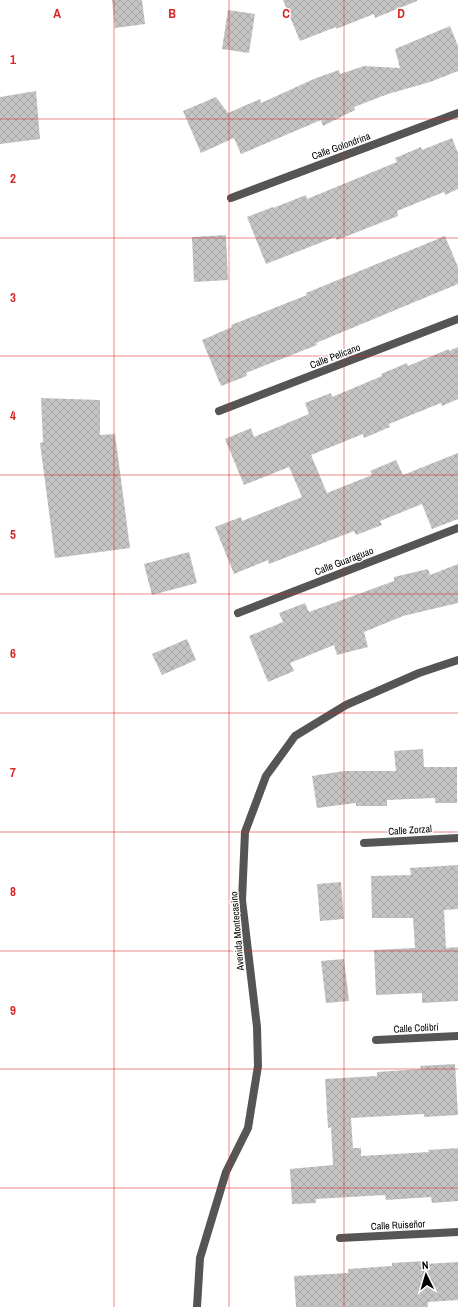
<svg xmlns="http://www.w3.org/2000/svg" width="458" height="1307" font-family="'Archivo Narrow',sans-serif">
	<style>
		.building { fill: url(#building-cross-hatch) }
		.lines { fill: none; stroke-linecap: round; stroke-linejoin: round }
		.minor { stroke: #555; stroke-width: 8 }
		.tertiary { stroke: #555; stroke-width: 8 }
		.grid { fill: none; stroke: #d62828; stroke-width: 1; stroke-opacity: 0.55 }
		.labels { text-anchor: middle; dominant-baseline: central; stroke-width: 3; stroke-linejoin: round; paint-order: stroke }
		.street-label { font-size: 10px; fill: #000; stroke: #fff }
		.grid-label { font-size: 13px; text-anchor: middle; font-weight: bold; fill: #d62828; stroke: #fff; stroke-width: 3; stroke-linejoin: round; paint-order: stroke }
	</style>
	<defs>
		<pattern id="building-cross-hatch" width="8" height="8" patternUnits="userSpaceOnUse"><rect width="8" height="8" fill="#c4c4c4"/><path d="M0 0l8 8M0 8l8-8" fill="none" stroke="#a7a7a7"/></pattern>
	</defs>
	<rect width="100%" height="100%" fill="#fff"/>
	<!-- building -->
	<g class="building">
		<path d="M112,0H142L145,24L115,28Z"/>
		<path d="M283,0H417V1L375,18L374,14L336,29V27L300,41Z"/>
		<path d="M228,10L255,14L249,53L222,49Z"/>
		<path d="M450,26L458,46V71L430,82L388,94L354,107L355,110L323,126L321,120L241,154L234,138L201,153L183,111L216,97L228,113L260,99L261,103L316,78L339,70L340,74L364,66L400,68L395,49Z"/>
		<path d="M36,91L40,139L0,144V97Z"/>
		<path d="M452,138L458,153V189L445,195L444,192L397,211L398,216L337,240L335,237L266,264L247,217L273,207V208L306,195L307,199L397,162L395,158L421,147L422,150Z"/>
		<path d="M226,235L228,280L194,282L192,237Z"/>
		<path d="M445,236L458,267V284L316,343L317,345L246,373L247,376L221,386L202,340L232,327L231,325L307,295L306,293Z"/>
		<path d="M458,347V399L442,406L441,403L389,424L390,427L364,438L363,434L311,455L327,493L372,475L370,471L396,460L403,475L458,453V519L432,529L422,504L380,521L382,525L356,535L354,531L269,564L268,560L234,574L215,527L241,517L242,521L302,497L289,467L244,485L225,439L251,428L254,437L309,414L305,403L331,393L332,397L382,376L381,374L407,363L408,366L449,349V351Z"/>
		<path d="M41,398L100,400V435L115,434L130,548L55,558L40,443L43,442Z"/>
		<path d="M189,552L197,583L152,595L144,564Z"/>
		<path d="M458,564V603L403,616L364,632L368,647L337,655L334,645L290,663L294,671L268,682L249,636L283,622L279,613L305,603L309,612L394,581V577L428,569L430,575Z"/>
		<path d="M187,639L196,660L162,675L152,654Z"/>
		<path d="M423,749L424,767H457V803H435V798L387,800V806H356V803L317,808L312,776L344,771H396L394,751Z"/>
		<path d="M458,865V909L444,910L446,948L458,947V1001L422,1003V993L376,995L374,950L415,948L413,918H372L371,876L411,875L410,868Z"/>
		<path d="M341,882L344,919L320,921L317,884Z"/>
		<path d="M344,959L349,1001L326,1003L321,961Z"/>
		<path d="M455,1064L458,1115L424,1117V1114L351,1118L353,1148H361V1156L429,1152L428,1150L458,1148V1201L432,1203L431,1197L386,1200L385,1195L316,1199V1203L292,1204L290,1169L333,1165L331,1127L328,1128L325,1079L377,1076V1072L421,1069L420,1066Z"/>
		<path d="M425,1261V1264L458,1262V1300L428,1302V1307H296L294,1276L348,1273V1269L392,1266V1263Z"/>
	</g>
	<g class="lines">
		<!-- minor -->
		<g class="minor">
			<path d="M231,198L458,113"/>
			<path d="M219,411L458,319"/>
			<path d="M238,613L458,528"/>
			<path d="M364,843L458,838"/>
			<path d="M376,1040L458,1036"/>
			<path d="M340,1238L458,1232"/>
		</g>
		<!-- tertiary -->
		<path class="tertiary" d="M197,1307L200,1258L226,1172L248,1128L258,1066L257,1027L242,900L245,832L266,776L295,736L346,705L419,673L458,660"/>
	</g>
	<!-- grid -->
	<path class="grid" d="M114,0V1307M229,0V1307M344,0V1307M0,119H458M0,238H458M0,356H458M0,475H458M0,594H458M0,713H458M0,832H458M0,951H458M0,1069H458M0,1188H458"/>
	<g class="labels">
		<!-- street labels -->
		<g class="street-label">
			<text transform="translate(341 146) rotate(-20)">Calle Golondrina</text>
			<text transform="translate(335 356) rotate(-21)">Calle Pelícano</text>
			<text transform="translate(344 561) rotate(-21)">Calle Guaraguao</text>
			<text transform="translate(410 830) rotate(-4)">Calle Zorzal</text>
			<text transform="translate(237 931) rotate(-95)">Avenida Montecasino</text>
			<text transform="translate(416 1028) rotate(-3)">Calle Colibrí</text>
			<text transform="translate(398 1225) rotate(-3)">Calle Ruiseñor</text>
		</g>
	</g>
	<g class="grid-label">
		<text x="57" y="18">A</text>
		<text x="172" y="18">B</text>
		<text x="286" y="18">C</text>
		<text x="401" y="18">D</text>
		<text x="13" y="64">1</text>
		<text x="13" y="183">2</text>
		<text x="13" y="302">3</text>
		<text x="13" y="420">4</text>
		<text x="13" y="539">5</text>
		<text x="13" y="658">6</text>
		<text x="13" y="777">7</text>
		<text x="13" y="896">8</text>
		<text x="13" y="1015">9</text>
	</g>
	<!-- north arrow -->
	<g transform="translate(426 1275) rotate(355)" stroke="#ffffff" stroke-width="3" paint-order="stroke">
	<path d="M0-3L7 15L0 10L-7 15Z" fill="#000000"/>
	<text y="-6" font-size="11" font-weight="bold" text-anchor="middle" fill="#000000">N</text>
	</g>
</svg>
